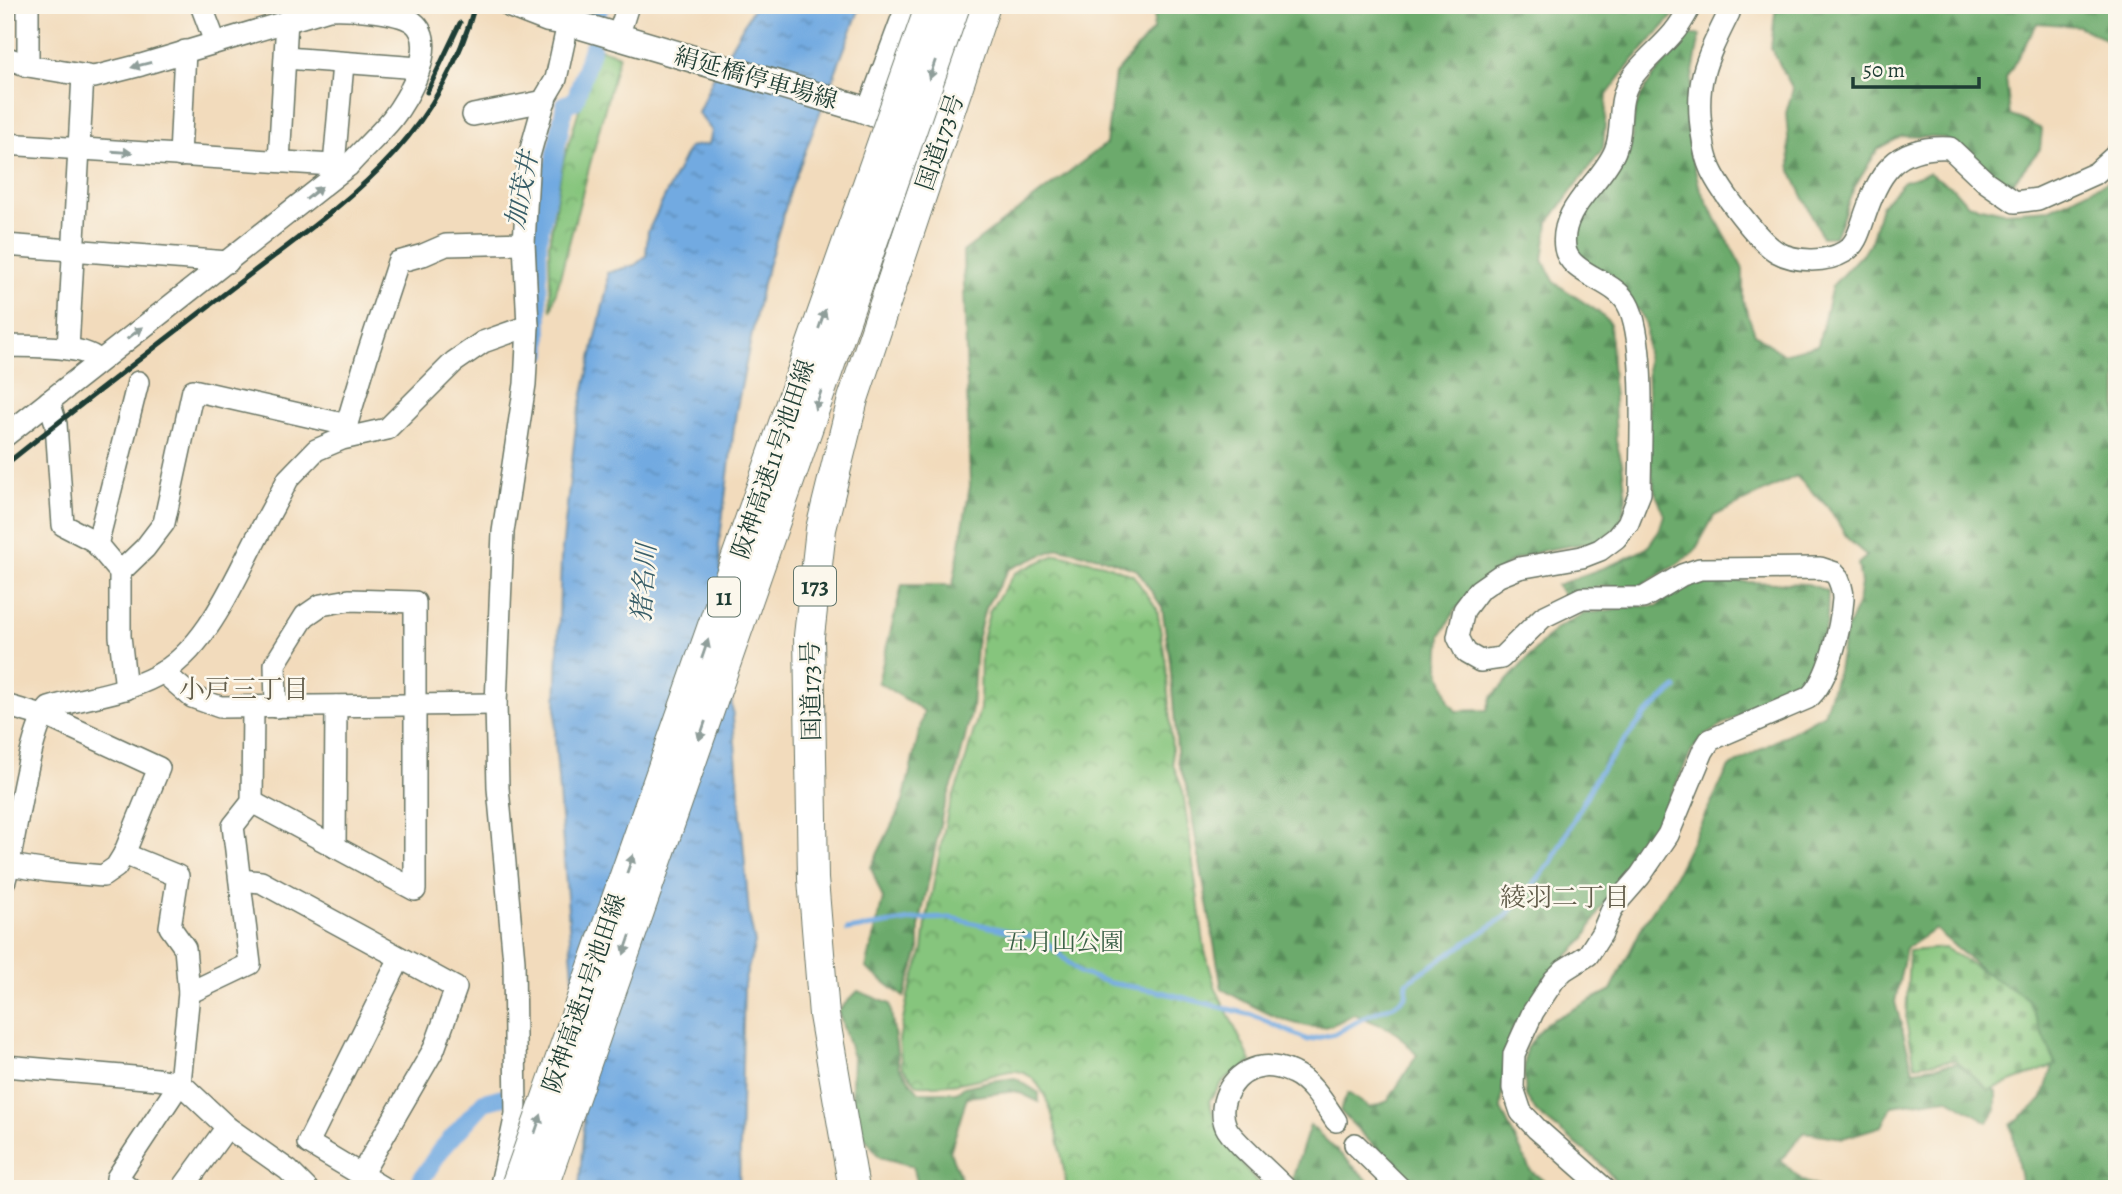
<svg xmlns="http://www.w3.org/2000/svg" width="2122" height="1194" font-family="Alegreya,'Noto Serif JP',serif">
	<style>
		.forest { fill: url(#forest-firs); stroke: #467450; stroke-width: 2 }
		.cemetery { fill: url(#cemetery-stones); stroke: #528158; stroke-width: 2 }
		.park { fill: url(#park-crowns); stroke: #528158; stroke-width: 2 }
		.water { fill: url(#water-ripples); stroke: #48748a; stroke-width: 2 }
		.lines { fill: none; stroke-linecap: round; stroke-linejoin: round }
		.stream { stroke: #72aae1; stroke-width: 5 }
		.canal { stroke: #72aae1; stroke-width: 18 }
		.minor-casing { stroke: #697464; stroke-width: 24 }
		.major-casing { stroke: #697464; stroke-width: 29 }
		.highway-casing { stroke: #697464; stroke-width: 32 }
		.minor { stroke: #fff; stroke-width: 21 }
		.major { stroke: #fff; stroke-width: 26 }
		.highway { stroke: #fff; stroke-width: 30 }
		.rail { stroke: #1f3d34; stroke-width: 5 }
		.highway-bridge-casing { stroke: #697464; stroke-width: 32; stroke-linecap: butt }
		.highway-bridge { stroke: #fff; stroke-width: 30 }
		.oneway { fill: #8f9e9a }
		.labels { text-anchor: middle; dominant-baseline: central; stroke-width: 5; stroke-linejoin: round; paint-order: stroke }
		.shield { fill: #fbf7ec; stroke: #61756b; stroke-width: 2 }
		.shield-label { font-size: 23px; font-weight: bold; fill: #1f3d34 }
		.street-label { font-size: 24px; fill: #1f3d34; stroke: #fbf7ec }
		.park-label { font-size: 24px; fill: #395f46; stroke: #fbf7ec }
		.water-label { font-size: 26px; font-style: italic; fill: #385e68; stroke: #fbf7ec }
		.neighbourhood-label { font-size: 26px; fill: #625d4b; stroke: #fbf7ec }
	</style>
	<defs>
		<pattern id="forest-firs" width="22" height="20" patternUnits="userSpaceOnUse" patternTransform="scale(1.75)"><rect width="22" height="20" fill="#6caa6c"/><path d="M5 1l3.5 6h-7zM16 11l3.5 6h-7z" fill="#588c5a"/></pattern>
		<pattern id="cemetery-stones" width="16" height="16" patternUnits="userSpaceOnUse" patternTransform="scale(1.75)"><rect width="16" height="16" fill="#86c57d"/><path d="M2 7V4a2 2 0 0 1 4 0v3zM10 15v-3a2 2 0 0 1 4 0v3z" fill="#6da167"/></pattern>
		<pattern id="park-crowns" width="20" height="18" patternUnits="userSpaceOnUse" patternTransform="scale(1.75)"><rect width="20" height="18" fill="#86c57d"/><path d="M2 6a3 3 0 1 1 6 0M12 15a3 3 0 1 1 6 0" fill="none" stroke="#6da167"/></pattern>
		<pattern id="water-ripples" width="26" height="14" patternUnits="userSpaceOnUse" patternTransform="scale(1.75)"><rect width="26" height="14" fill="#72aae1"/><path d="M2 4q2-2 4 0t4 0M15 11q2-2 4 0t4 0" fill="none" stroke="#5d8cb7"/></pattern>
	</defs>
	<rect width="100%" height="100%" fill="#fbf7ec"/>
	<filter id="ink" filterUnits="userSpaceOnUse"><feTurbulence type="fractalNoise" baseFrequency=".0143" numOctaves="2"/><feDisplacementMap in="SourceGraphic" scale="14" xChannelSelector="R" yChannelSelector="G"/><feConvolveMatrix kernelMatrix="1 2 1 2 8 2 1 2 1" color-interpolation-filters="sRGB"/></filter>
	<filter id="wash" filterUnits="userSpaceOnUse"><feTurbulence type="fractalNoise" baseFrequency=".00686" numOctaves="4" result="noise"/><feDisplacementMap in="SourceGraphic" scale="28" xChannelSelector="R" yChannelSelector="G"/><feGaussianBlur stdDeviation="1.57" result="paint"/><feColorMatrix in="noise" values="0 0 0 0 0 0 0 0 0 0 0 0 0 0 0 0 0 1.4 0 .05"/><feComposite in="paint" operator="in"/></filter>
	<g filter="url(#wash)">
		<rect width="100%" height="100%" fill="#f2dbbc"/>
		<!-- forest -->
		<g class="forest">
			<path d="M1156,5H1683L1634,59L1607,95L1603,149L1548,223L1543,260L1555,283L1597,311L1610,323L1616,441L1622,463L1626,498L1620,525L1599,541L1545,550L1511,561L1456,609L1441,635L1439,667L1449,702L1456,711L1487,710L1491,698L1555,629L1583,614L1637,606H1657L1692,580L1808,584L1828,591L1827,624L1809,674L1704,736L1692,750L1654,831L1599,911L1584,940L1547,976L1512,1030L1505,1063L1501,1109L1530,1170L1554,1189H1416L1340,1111L1348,1093L1370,1108L1388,1101L1417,1055L1395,1031L1354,1014C1345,1018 1334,1026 1324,1027C1292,1030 1249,1004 1222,989L1187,788L1178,762L1170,662L1162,607L1137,570L1103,558L1059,548L1009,569L985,608L976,644L972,709L956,775L943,810L919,927V951L904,997L866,968L883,899L871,867L903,802L924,711L878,682L902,585H953L970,486L963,252L1106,144L1115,74L1153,30Z"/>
			<path d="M1776,5H2117V45L2078,26L2037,23L2006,78L2010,115L2042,129L2040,149L2009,187L1944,138L1902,136L1878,149L1854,188L1835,237H1822L1791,171L1786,113L1793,89L1771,48Z"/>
			<path d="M1689,35H1700L1685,116L1692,158L1700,189L1743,269V301L1755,334L1783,354L1818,345L1832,286L1870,245L1881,206L1904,181L1929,173L1953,188L1967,204L2004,212L2050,209L2109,181L2117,173V1189H2015L2021,1180L2011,1125L2042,1100L2053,1066L2022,1005L1935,929L1906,948L1895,1002L1913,1070L1957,1063L1996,1092V1109L1988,1122L1947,1098L1892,1106L1882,1126L1843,1138L1804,1132L1781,1161L1803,1181L1823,1189H1623L1599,1162L1537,1113L1526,1096L1524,1072L1526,1049L1546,1023L1611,990L1644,923L1671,883L1729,767L1824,714L1838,670L1845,633L1857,607L1861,584L1858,564L1867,556L1848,539L1829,508L1796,476L1714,516L1694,552L1676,565L1640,586H1603L1574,591L1565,598L1557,585L1619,562L1647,548L1659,531L1664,515L1654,487L1650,462L1646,324L1639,311L1579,257C1565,220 1609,190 1625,160C1634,143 1631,126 1636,108C1643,83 1673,55 1689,35Z"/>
			<path d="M858,991L890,1004L899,1067L919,1092H956L964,1087L990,1081L1015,1078L1039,1093V1102L1016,1091L967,1097L950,1152L965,1189H919L913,1166L880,1157L851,1120L853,1057L838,1011Z"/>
			<path d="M1310,1125L1377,1189H1301L1292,1180Z"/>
		</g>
		<!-- cemetery -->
		<path class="cemetery" d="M1945,948L2028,999L2056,1065L1989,1090L1955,1060L1915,1065L1906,1021L1909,951Z"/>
		<!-- park -->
		<g class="park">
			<path d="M598,48L619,55L551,311L549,244L562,165Z"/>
			<path d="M1057,554L1104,564L1133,575L1157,609L1166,664L1173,764L1183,791L1205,951L1216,989L1252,1063L1225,1079L1209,1101C1221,1143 1235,1156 1263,1189H1067C1061,1158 1054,1066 1010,1071C999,1073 988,1077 978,1079C958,1084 939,1086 918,1085L902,1067L899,1040L908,996L923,950L926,923L948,810L961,776L980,709L981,643L990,610L1015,573Z"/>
		</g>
		<!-- water -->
		<path class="water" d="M755,5H861L791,189L761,290L736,412L719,546L749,914L755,943L744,984L739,1189H579L584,1122L555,739L561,559L576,425L607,288V273L635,265L646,256L648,231L689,147L709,144L712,131L698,113L712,80Z"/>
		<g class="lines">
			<!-- stream -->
			<path class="stream" d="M847,930L918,919L951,918L1043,939L1080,973L1110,983L1157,991L1252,1015L1308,1040L1334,1034L1369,1015L1394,1005L1406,996L1407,982L1506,916L1520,901L1552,861L1598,774L1645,715L1676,688"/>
			<!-- canal -->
			<g class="canal">
				<path d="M598,13L600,5"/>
				<path d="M539,353L538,241L565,104L575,101L592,48"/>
				<path d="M415,1189L440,1151L484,1102L503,1097"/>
			</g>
		</g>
	</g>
	<g filter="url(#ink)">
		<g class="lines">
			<!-- minor casing -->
			<g class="minor-casing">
				<g id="minor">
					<path d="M201,5L215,42"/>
					<path d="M1729,5V13C1705,61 1693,85 1703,139C1704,149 1707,161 1711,170C1721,191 1758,241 1777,252C1795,262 1826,263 1844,252C1855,246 1859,233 1863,221C1879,173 1894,145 1950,148L1986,182L2015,202L2038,199L2096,173L2117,154"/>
					<path d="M618,37L628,5"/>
					<path d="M5,57L28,66L94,77L141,65L329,9C348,8 398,11 413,22C440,43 408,99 392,119C379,135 362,150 348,166L5,436"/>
					<path d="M286,58L419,68"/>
					<path d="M28,66V5"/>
					<path d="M871,102L907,5"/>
					<path d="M473,115L545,101"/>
					<path d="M5,144L348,166"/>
					<path d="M180,156L185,51"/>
					<path d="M279,161L287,20"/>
					<path d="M334,165L343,64"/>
					<path d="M5,245L228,262"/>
					<path d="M5,346C28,347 85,344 99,361"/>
					<path d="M68,349L83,75"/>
					<path d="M49,401L56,424L63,525L94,541L120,572V636L126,689"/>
					<path d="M343,437L369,350L398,262L423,255L446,245L524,243"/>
					<path d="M97,545L138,382"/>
					<path d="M120,572L145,548L164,523L193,390L347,425"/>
					<path d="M163,672L192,697L220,707L496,704"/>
					<path d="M5,705L53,719L159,768L124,854L116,867L103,876L48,871L9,865"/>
					<path d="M252,802L415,890V602L349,600L321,605L305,616L275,664L276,707"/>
					<path d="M335,847L336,706"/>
					<path d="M124,854L178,876L170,927L185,948L189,993L180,1083L117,1178L131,1189"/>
					<path d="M5,880C15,844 28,731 49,708C85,697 122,694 156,676C203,652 230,590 253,545C264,523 277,501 288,479L316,450L342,439L387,429L454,362L483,342L528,326"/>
					<path d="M240,880L261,882L456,988L434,1049L361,1175"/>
					<path d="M189,993L250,964L233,826L252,802L253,707"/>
					<path d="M5,1066L157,1079L180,1083L227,1127L288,1170L307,1189"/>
					<path d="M1355,1144L1401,1189"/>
					<path d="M182,1189L227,1127"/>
					<path d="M385,1189L308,1143L400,958"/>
					<path d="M500,1189L516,1114L514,961L498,788L496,704L503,532L525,384L528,326L524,243L529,156L546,96L556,79L572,5"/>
					<path d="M1286,1189C1274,1176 1231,1139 1226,1127C1215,1101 1235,1070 1262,1067C1271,1065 1285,1069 1293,1073C1311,1081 1325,1105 1336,1121"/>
					<path d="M1605,1189L1537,1129L1521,1112L1513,1088L1514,1054L1533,1012L1554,980L1564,970L1588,955L1602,933L1613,907L1640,876L1668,835L1703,751L1710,740L1808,698C1829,682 1841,625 1843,599C1843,589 1840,581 1835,573L1820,568L1700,569L1682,575L1643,598H1582L1543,617L1501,658L1480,661L1466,653L1458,637L1464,610L1479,590L1499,576L1519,568L1582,557L1600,550L1616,538L1628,523L1640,493C1640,450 1647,336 1627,303C1614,280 1569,274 1565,248C1559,208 1601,184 1615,151C1625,127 1615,103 1631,79C1642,62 1661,48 1674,32C1681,24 1686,14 1691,5"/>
				</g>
			</g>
			<!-- major casing -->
			<g class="major-casing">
				<path id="major" d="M512,5L548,19L568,22L859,108L910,127"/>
			</g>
			<!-- highway casing -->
			<g class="highway-casing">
				<path id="highway" d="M854,1189L824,1015L813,879L809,636L821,529L853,399L985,5"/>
			</g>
			<!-- minor -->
			<use href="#minor" class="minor"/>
			<!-- major -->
			<use href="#major" class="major"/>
			<!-- highway -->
			<use href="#highway" class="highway"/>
			<!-- rail -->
			<g class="rail">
				<path d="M427,92L460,23"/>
				<path d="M5,465C77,407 150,351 223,295C335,208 435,151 475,5"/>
			</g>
			<!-- highway-bridge casing -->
			<g class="highway-bridge-casing">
				<g id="highway-bridge">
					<path d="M515,1189L931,5"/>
					<path d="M542,1189L955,5"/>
				</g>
			</g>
			<!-- highway-bridge -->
			<use href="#highway-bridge" class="highway-bridge"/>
		</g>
		<!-- one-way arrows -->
		<defs><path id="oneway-solid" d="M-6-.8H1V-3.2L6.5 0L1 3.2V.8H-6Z" transform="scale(1.75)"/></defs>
		<g class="oneway">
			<use href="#oneway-solid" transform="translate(141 65) rotate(165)"/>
			<use href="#oneway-solid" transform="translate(932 70) rotate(109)"/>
			<use href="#oneway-solid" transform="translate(122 152) rotate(4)"/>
			<use href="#oneway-solid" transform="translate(314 193) rotate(-39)"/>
			<use href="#oneway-solid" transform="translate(822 319) rotate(-71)"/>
			<use href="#oneway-solid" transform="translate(135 333) rotate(-37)"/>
			<use href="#oneway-solid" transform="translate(818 400) rotate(109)"/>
			<use href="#oneway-solid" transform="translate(705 649) rotate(-71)"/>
			<use href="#oneway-solid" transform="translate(702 731) rotate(109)"/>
			<use href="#oneway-solid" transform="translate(630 864) rotate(-71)"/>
			<use href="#oneway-solid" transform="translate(627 945) rotate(109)"/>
			<use href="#oneway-solid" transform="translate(538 1124) rotate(-71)"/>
		</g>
	</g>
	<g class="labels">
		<!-- shield labels -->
		<g class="shield">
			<rect x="794" y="566.5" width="42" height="39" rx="5"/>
			<rect x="708" y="577.5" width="32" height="39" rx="5"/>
		</g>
		<g class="shield-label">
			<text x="815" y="586">173</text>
			<text x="724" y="597">11</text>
		</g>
		<!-- street labels -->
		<g class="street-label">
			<text transform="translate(756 78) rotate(16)">絹延橋停車場線</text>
			<text transform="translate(940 142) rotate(-71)">国道173号</text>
			<text transform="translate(773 459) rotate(-71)">阪神高速11号池田線</text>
			<text transform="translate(811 691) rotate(-91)">国道173号</text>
			<text transform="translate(584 993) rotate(-71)">阪神高速11号池田線</text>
		</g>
		<!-- park labels -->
		<g class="park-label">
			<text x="1064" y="942">五月山公園</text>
		</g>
		<!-- water labels -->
		<g class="water-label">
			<text transform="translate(522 190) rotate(-79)">加茂井</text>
			<text transform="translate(644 583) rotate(-86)">猪名川</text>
		</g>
		<!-- neighbourhood labels -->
		<g class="neighbourhood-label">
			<text x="244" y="689">小戸三丁目</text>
			<text x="1565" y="897">綾羽二丁目</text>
		</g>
	</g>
	<!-- margin -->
	<rect width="2122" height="1194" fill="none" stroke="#fbf7ec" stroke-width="28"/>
	<!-- scale -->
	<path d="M1853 77v10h126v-10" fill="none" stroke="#1f3d34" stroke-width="3.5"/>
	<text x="1863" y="77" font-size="21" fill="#1f3d34" stroke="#fbf7ec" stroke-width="5" paint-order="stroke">50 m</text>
</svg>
